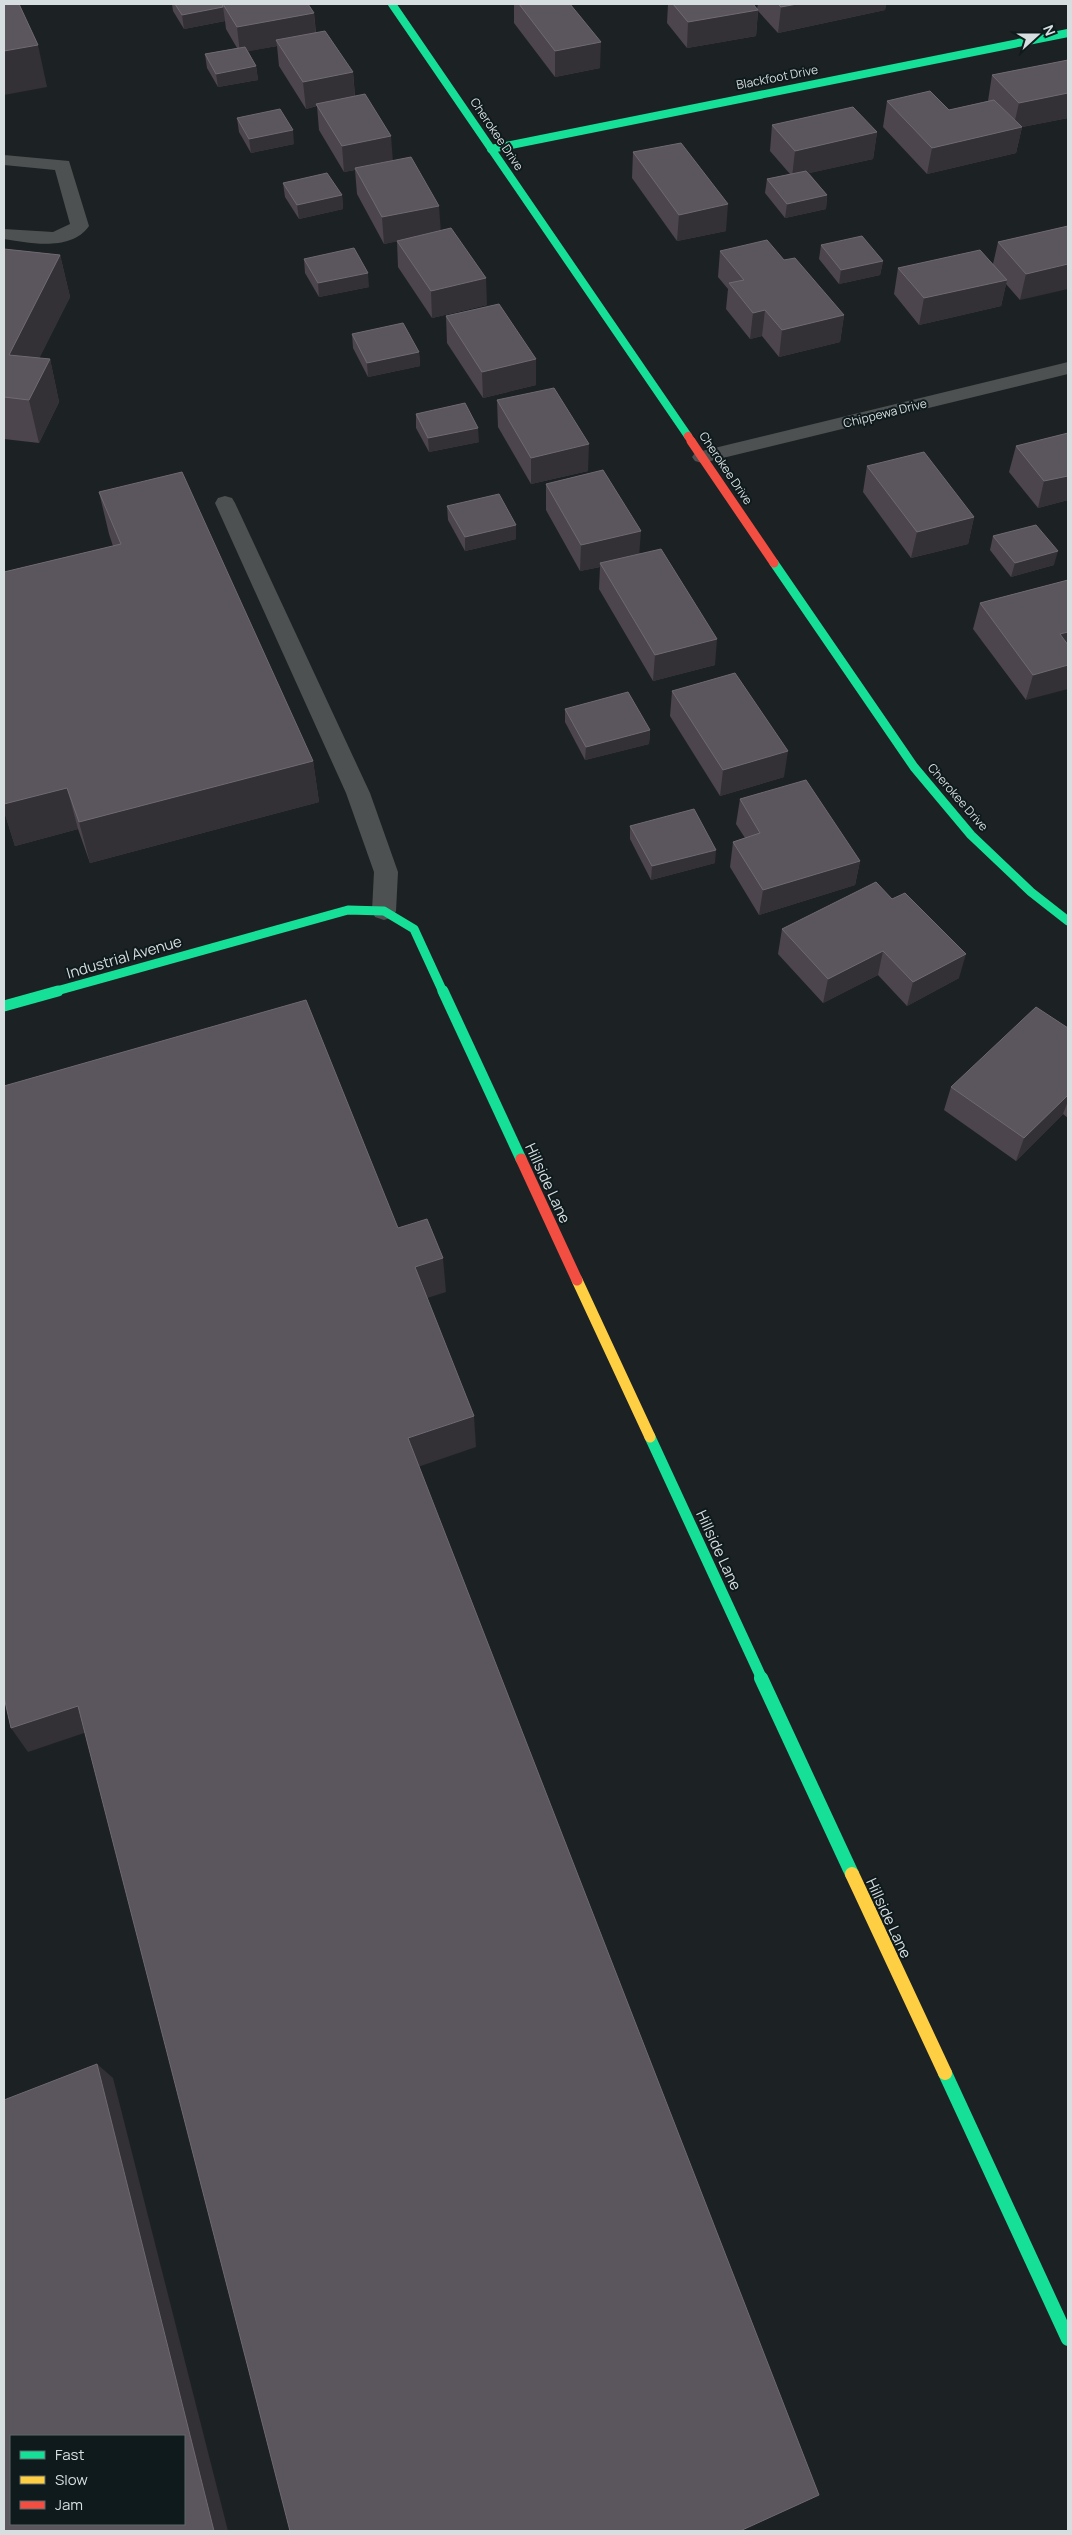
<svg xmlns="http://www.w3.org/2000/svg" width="1072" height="2535" font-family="Manrope,sans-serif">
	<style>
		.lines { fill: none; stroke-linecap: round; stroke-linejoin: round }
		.lane { fill: #4e5151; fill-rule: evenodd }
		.street { fill: #4e5151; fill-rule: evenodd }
		.fast-far3 { stroke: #16e098; stroke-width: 8 }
		.fast-far2 { stroke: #16e098; stroke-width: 9 }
		.fast-far1 { stroke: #16e098; stroke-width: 11 }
		.fast { stroke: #16e098; stroke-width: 14 }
		.slow-far1 { stroke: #ffcf43; stroke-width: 11 }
		.slow { stroke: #ffcf43; stroke-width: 14 }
		.jam-far2 { stroke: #f24e42; stroke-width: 8 }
		.jam-far1 { stroke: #f24e42; stroke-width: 9 }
		.jam { stroke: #f24e42; stroke-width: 11 }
		.wall { fill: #4c454d }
		.shaded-wall { fill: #333036 }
		.building { fill: #5b555d; stroke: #6f6a71; fill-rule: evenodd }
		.labels { text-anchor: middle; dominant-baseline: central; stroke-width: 4; stroke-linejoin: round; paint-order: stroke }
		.far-street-label { font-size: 12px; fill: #d7dee0; stroke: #0f1a1d }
		.street-label { font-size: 15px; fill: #d7dee0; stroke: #0f1a1d }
	</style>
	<rect width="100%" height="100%" fill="#1c2224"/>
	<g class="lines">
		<!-- lane -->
		<g class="lane">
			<path d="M4,155L69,161L89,226C71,252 29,243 4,239V229L53,232L70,224L55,170L4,165Z"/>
			<path d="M225,496L232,498L235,503L370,793L398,872L396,911L393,917L384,920L375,917L372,911L374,872L346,793L215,503L218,498Z"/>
		</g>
		<!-- street -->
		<path class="street" d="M1068,362V374L702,463L695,461L692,457L695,453L702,451Z"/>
		<!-- fast-far3 -->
		<g class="fast-far3">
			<path d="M392,4L688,436"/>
			<path d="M491,149L1068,33"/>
		</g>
		<!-- fast-far2 -->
		<g class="fast-far2">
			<path d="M774,563L914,767L971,835L1031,892L1068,921"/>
			<path d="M53,992L348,910L384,911L414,929L443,992"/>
		</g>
		<!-- fast-far1 -->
		<g class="fast-far1">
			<path d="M443,991L521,1159"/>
			<path d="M4,1006L58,991"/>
			<path d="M650,1437L762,1679"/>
		</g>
		<!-- fast -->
		<g class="fast">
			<path d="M761,1678L852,1874"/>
			<path d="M945,2073L1068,2339"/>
		</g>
		<!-- slow-far1 -->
		<path class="slow-far1" d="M577,1280L650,1437"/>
		<!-- slow -->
		<path class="slow" d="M852,1874L945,2073"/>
		<!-- jam-far2 -->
		<path class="jam-far2" d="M688,436L692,442"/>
		<!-- jam-far1 -->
		<path class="jam-far1" d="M691,441L774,563"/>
		<!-- jam -->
		<path class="jam" d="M521,1159L577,1280"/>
	</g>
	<!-- wall -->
	<g class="wall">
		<path d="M172,4H222L314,13L316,33L353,72L355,96L393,161L440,231L487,305L432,318L398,267L397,241L384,244L357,194L355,170L344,172L319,130L317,106L306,109L279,66L277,46L248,51L256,66L258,80L218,87L207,68L205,54L237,48L226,29L225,21L184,29L173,11Z"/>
		<path d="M514,4H570L600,68L555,77L514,23Z"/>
		<path d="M668,4H753L757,9L758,4H886L885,10L778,33L758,11L756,36L687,48L667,23Z"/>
		<path d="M1068,60V118L1022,127L1016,153L927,174L883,127L887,101L949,110L988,101L992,75Z"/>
		<path d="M237,118L294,144L251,153L239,132Z"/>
		<path d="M772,125L877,132L873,159L809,173L827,195L826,209L785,218L765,193L767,179L790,174L770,151Z"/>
		<path d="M633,152L726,231L677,241L632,178Z"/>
		<path d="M283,183L342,195L343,209L299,219L285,197Z"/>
		<path d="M1068,226L1020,300L1006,284L1001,306L919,325L894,294L898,268L993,264L998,242Z"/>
		<path d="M821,245L883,261L880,275L839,284L819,259Z"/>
		<path d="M4,249L60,255L70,297L39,358L50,359L59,402L39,443L4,439Z"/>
		<path d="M720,251L784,260L844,315L840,342L779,357L762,336L750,339L726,309L728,289L718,277Z"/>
		<path d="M304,259L369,287L319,297L305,273Z"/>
		<path d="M446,316L536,385L483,398L447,343Z"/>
		<path d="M352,334L419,352L420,366L368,377L353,348Z"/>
		<path d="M497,400L588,471L531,484L498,427Z"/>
		<path d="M416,414L479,442L429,452L416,428Z"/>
		<path d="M1068,433V500L1038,508L1009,472L1016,446Z"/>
		<path d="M867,466L974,517L968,544L911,558L863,492Z"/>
		<path d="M546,484L640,554L715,665L653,681L599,589L600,567L580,571L546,510Z"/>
		<path d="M99,492L313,761L319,802L90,863L78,829L15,846L4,811V572L113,546L109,534Z"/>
		<path d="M447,506L516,539L465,551L448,520Z"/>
		<path d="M993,536L1054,565L1011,577L990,550Z"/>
		<path d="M1068,580L1026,700L973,629L980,603Z"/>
		<path d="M672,691L784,777L720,796L670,716Z"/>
		<path d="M565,709L650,730L649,744L585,760L565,722Z"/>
		<path d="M740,799L860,861L855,885L759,915L730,867L733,842L745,838L736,824Z"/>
		<path d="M630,826L715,863L651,880L630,839Z"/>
		<path d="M892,899L959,978L907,1006L878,975L823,1003L778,954L782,929Z"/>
		<path d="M1068,1028V1118L1063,1114L1016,1161L944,1110L951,1087Z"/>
	</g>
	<!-- shaded-wall -->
	<g class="shaded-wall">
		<path d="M797,4H886L885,10L778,33L781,7Z"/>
		<path d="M223,7L225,21L184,29L182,15Z"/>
		<path d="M758,10L756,36L687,48L688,22Z"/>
		<path d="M314,13L316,39L276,40L277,46L240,53L237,27Z"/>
		<path d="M601,42L600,68L555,77V51Z"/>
		<path d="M38,45L47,87L4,95V51Z"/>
		<path d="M256,66L258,80L218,87L216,74Z"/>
		<path d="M353,72L355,99L316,104V106L306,109L303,82Z"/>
		<path d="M1068,93V118L1022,127L1016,153L927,174L932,148L1013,129L1019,103Z"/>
		<path d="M293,130L294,144L251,153L249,139Z"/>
		<path d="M877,132L873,159L792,177L795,151Z"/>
		<path d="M391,136L393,162L355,168V170L344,172L342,146Z"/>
		<path d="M342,195L343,209L299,219L297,205Z"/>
		<path d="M827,195L826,209L785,218L787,204Z"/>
		<path d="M728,204L726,231L677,241L679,215Z"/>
		<path d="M439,206L441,233L384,244L382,217Z"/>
		<path d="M60,255L70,297L20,397L9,355Z"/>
		<path d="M883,261L880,275L839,284L841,270Z"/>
		<path d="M1068,264V289L1020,300L1026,274Z"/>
		<path d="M368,273L369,287L319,297L318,283Z"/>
		<path d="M486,278L487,305L432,318L431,291Z"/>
		<path d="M1007,280L1001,306L919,325L924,298Z"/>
		<path d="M765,310L762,336L750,339L753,313Z"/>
		<path d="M844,315L840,342L779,357L782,330Z"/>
		<path d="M419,352L420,366L368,377L367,363Z"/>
		<path d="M50,359L59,402L39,443L29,400Z"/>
		<path d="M536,359V385L483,398L482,372Z"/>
		<path d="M478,428L479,442L429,452L428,438Z"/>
		<path d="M589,444L588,471L531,484V458Z"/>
		<path d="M1068,476V500L1038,508L1044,481Z"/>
		<path d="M974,517L968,544L911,558L917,532Z"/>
		<path d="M516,525V539L465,551V537Z"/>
		<path d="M641,531L639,557L600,563V567L580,571L581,545Z"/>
		<path d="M1058,551L1054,565L1011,577L1015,563Z"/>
		<path d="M1068,632V655L1060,634Z"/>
		<path d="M717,639L715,665L653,681L655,655Z"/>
		<path d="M1068,665V689L1026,700L1033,675Z"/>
		<path d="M650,730L649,744L585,760L586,747Z"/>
		<path d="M788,751L784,777L720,796L723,770Z"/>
		<path d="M313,761L319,802L90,863L79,822Z"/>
		<path d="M67,788L78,829L15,846L4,811V804Z"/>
		<path d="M716,850L715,863L651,880L652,866Z"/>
		<path d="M860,861L855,885L759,915L763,890Z"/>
		<path d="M883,951L878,975L823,1003L828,979Z"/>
		<path d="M966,954L959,978L907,1006L913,982Z"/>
		<path d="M1068,1095V1101L1063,1114L1016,1161L1024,1138Z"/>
		<path d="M443,1258L446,1292L418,1301L415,1267Z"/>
		<path d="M474,1416L476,1447L412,1469L408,1438Z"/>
		<path d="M78,1706L93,1730L28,1752L11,1728Z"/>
		<path d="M97,2064L113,2078L228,2531H214Z"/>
	</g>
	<!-- building -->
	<g class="building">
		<path d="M4,4H19L38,45L4,51Z"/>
		<path d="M175,4H222L223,7L182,15Z"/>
		<path d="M223,4H308L314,13L237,27Z"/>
		<path d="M519,4H570L601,42L555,51Z"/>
		<path d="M673,4H753L758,10L688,22Z"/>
		<path d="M778,4H797L781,7Z"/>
		<path d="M325,31L353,72L303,82L276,40Z"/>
		<path d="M245,47L256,66L216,74L205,54Z"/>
		<path d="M1068,60V93L1019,103L992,75Z"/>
		<path d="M930,91L949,110L994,100L1022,127L932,148L887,101Z"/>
		<path d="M365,94L391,136L342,146L316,104Z"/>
		<path d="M853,107L877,132L795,151L772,125Z"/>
		<path d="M280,109L293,130L249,139L237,118Z"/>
		<path d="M681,143L728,204L679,215L633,152Z"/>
		<path d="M411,157L439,206L382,217L355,168Z"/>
		<path d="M806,171L827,195L787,204L767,179Z"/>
		<path d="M327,173L342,195L297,205L283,183Z"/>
		<path d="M1068,226V264L1026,274L998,242Z"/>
		<path d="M451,228L486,278L431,291L397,241Z"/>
		<path d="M862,236L883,261L841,270L821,245Z"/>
		<path d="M767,240L784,260L795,258L844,315L782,330L765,310L753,313L729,283L744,280L720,251Z"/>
		<path d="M354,248L368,273L318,283L304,259Z"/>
		<path d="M4,249L60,255L9,355L50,359L29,400L4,397Z"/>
		<path d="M980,250L1007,280L924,298L898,268Z"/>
		<path d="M499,304L536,359L482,372L446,316Z"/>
		<path d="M403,323L419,352L367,363L352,334Z"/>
		<path d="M554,388L589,444L531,458L497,400Z"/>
		<path d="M465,403L478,428L428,438L416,414Z"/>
		<path d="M1068,433V476L1044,481L1016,446Z"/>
		<path d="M924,452L974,517L917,532L867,466Z"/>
		<path d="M603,470L641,531L581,545L546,484Z"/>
		<path d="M182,472L313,761L79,822L67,788L4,804V572L121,544L99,492Z"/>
		<path d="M499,494L516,525L465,537L447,506Z"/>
		<path d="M1036,525L1058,551L1015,563L993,536Z"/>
		<path d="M661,549L717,639L655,655L600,563Z"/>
		<path d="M1068,580V632L1060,634L1068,645V665L1033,675L980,603Z"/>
		<path d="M735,673L788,751L723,770L672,691Z"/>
		<path d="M628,692L650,730L586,747L565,709Z"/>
		<path d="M806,780L860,861L763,890L733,842L760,833L740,799Z"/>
		<path d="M694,809L716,850L652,866L630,826Z"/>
		<path d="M876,882L892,899L905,893L966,954L913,982L883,951L828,979L782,929Z"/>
		<path d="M306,1000L398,1228L427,1219L443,1258L415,1267L474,1416L408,1438L819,2495L740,2531H290L78,1706L11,1728L4,1697V1086Z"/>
		<path d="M1036,1007L1068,1028V1095L1024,1138L951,1087Z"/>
		<path d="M97,2064L214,2531H4V2100ZM11,2436H184V2524H11Z"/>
	</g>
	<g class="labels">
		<!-- far-street labels -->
		<g class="far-street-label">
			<text transform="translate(777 77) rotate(-11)">Blackfoot Drive</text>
			<text transform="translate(497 134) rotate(56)">Cherokee Drive</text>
			<text transform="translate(885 413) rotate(-14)">Chippewa Drive</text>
			<text transform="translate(726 468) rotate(56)">Cherokee Drive</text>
			<text transform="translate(958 797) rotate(49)">Cherokee Drive</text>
		</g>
		<!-- street labels -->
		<g class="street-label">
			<text transform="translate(124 957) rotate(-16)">Industrial Avenue</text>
			<text transform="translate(548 1183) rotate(65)">Hillside Lane</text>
			<text transform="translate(719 1550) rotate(65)">Hillside Lane</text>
			<text transform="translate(889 1918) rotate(65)">Hillside Lane</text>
		</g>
	</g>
	<!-- border -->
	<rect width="1072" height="2535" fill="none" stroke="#d7dee0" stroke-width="10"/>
	<!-- legend -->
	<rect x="10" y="2435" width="175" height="90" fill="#0f1a1d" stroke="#5f686b"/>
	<rect x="20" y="2451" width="25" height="8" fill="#16e098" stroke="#5f686b"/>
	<text x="55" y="2460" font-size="15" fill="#d7dee0">Fast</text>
	<rect x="20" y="2476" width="25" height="8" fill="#ffcf43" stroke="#5f686b"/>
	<text x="55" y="2485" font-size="15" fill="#d7dee0">Slow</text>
	<rect x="20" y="2501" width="25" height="8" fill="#f24e42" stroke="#5f686b"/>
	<text x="55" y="2510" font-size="15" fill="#d7dee0">Jam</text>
	<!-- north arrow -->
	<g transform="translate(1037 35) rotate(69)" stroke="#0f1a1d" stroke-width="4" paint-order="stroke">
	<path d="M0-4L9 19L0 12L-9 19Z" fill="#d7dee0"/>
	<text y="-8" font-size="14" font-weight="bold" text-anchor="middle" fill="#d7dee0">N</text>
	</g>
</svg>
